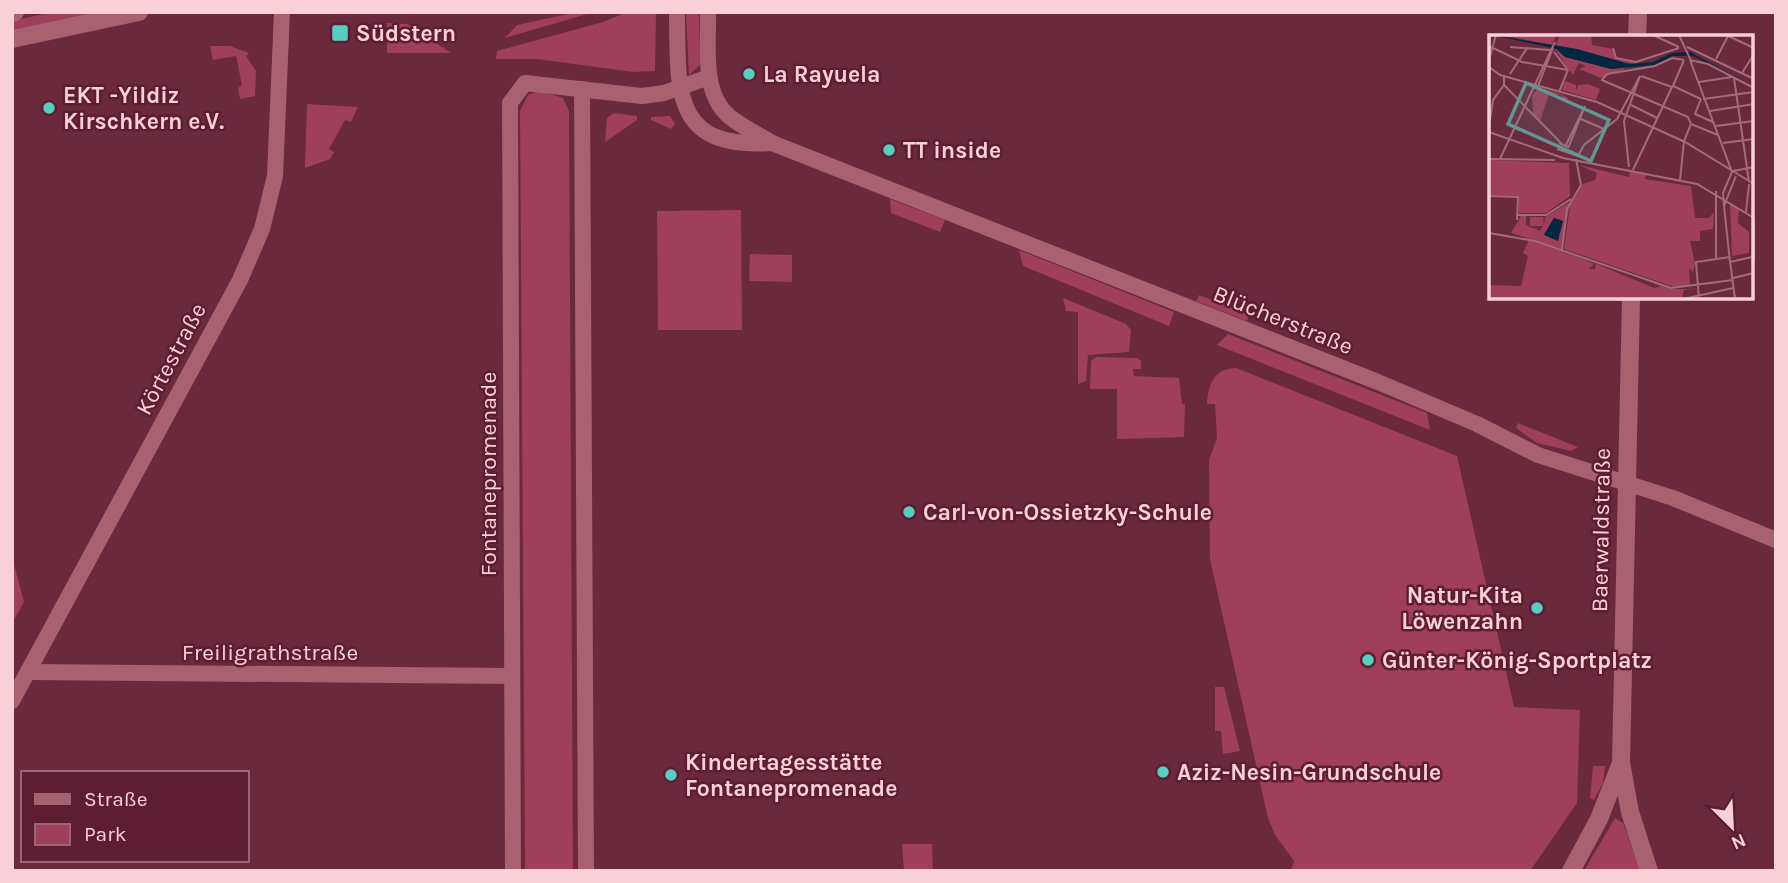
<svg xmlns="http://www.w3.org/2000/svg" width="1788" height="883" font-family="Karla,sans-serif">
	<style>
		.green { fill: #9f3f5b }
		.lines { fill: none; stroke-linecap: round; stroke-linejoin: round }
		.street { stroke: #a96172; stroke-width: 16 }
		.secondary { stroke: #a96172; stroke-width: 18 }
		.poi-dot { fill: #58cec0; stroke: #5e1d32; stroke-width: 2.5 }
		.labels { text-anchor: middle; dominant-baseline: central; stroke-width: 5; stroke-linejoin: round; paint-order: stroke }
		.poi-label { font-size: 23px; font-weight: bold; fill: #f9d0d8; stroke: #5e1d32; text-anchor: start }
		.street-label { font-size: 23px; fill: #f9d0d8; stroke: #5e1d32 }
		.inset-road { fill: none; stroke: #a36c7a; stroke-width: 2 }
		.view { fill: #619693; fill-opacity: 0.15; stroke: #619693; stroke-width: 3.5 }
		.inset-edge { fill: none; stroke: #f9d0d8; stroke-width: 3.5 }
	</style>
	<rect width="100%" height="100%" fill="#6a293c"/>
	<!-- green -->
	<g class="green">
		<path d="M53,12H95L12,30V21Z"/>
		<path d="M577,12H594L505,38L517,25Z"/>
		<path d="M627,12H656L655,71L633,72L537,59H496L497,51L603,22Z"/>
		<path d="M686,12H699L700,65L689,75Z"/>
		<path d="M387,23L407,24L451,53H387Z"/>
		<path d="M210,46H230L249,53L246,56L256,71L255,96L240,99L238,88L242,85L236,56L213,60Z"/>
		<path d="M540,91L563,98L569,111L573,871H525L520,111L528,95Z"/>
		<path d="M307,104L358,107L351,122L345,120L329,149L334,152L330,159L305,168Z"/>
		<path d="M614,113L637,116V120L605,142L607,118Z"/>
		<path d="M670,116L675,124L671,129L651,120V117Z"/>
		<path d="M890,199L945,220L940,232L891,213Z"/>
		<path d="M741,210L742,330H658L657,211Z"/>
		<path d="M1019,250L1174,312L1169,326L1023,266Z"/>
		<path d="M750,254L792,255V282L749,281Z"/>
		<path d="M1199,295L1249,315L1247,321L1196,301Z"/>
		<path d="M1063,298L1126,324L1131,330L1129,352L1088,355L1086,381L1078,384V312L1066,311Z"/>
		<path d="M1228,334L1427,413L1430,430L1217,345Z"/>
		<path d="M1096,357L1137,358L1141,361V369H1133L1134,376L1179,378L1182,404H1185L1184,437L1117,439V389H1090L1091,361Z"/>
		<path d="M1236,368L1457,456L1514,707L1580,710L1577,803L1530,871H1291L1294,861L1275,835L1268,818L1210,559L1209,460L1217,438L1215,404H1207C1208,385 1214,368 1236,368Z"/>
		<path d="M1518,423L1578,447L1571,451L1537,443L1516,428Z"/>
		<path d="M12,556L24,602L12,623Z"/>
		<path d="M1215,687H1224L1240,751L1223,754L1221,731H1215Z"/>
		<path d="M1593,766H1605L1603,783L1594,800L1590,798Z"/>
		<path d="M1615,818L1623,823L1640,871H1584Z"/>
		<path d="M902,844H932L933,871H904Z"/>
	</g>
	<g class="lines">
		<!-- street -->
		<g class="street">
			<path d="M677,12C678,90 671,150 772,143"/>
			<path d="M708,12C709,47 700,97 734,120C746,129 760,135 772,143L1378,382L1477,424L1538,455L1673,498L1776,540"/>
			<path d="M582,89L586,871"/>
			<path d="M28,672L512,676"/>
			<path d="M12,701L240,280L262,229L275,176L282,12"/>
			<path d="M513,871L510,103L525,83L642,96L664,93L709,77"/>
		</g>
		<!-- secondary -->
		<g class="secondary">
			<path d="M12,13L15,12"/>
			<path d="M1637,37L1638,12"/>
			<path d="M12,39L139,12"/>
			<path d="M1631,298L1621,763L1630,812L1649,871"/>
			<path d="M1571,871L1599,819L1621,763"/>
		</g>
	</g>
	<!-- markers -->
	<g class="poi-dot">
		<rect x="331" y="24" width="18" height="18" rx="3.5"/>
		<circle cx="749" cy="74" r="7"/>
		<circle cx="49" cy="108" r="7"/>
		<circle cx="889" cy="150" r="7"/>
		<circle cx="909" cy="512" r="7"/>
		<circle cx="1537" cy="608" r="7"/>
		<circle cx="1368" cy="660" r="7"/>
		<circle cx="1163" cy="772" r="7"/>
		<circle cx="671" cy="775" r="7"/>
	</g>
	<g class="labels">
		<!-- poi labels -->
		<g class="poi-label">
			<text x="356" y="33">Südstern</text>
			<text x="763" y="74">La Rayuela</text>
			<text x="63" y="95">EKT -Yildiz<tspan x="63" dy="26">Kirschkern e.V.</tspan></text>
			<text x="903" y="150">TT inside</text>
			<text x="923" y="512">Carl-von-Ossietzky-Schule</text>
			<text x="1523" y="595" text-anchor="end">Natur-Kita<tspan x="1523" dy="26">Löwenzahn</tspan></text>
			<text x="1382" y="660">Günter-König-Sportplatz</text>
			<text x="685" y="762">Kindertagesstätte<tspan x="685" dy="26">Fontanepromenade</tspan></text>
			<text x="1177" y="772">Aziz-Nesin-Grundschule</text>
		</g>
		<!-- street labels -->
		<g class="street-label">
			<text transform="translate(1283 320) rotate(22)">Blücherstraße</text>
			<text transform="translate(171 359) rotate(-62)">Körtestraße</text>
			<text transform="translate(488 474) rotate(-90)">Fontanepromenade</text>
			<text transform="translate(1601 530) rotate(-89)">Baerwaldstraße</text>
			<text x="270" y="652">Freiligrathstraße</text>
		</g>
	</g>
	<!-- overview -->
	<g transform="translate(1489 35)">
		<rect width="264" height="264" fill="#6a293c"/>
		<path d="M12,0H67L63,10ZM71,0H102L103,10L124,14L127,24L152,29L133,28L67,10ZM65,13L76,22L124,34L140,32L112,43L90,34L97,31L90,28L84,40ZM76,46L87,50V56L89,50L99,49L111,54L107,65L73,55ZM50,53L72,59L79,63L77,68L72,60L60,59L51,86L44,78L43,60ZM0,125L80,128L81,161L57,178H30V161L0,160ZM90,130L140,142L141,135L157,139L156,144L202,151L206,183H220L225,177L224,194L211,196V206H201L206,228L204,237L200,233L201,250L188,253L75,214L81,171L94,149L106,145L108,138ZM81,167L73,214L22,198L32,181H37V190L51,196L54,191H41V182H54L55,191L56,182ZM65,183L74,186L68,205L55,199ZM241,169L250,174L249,188L260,197V218L243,221ZM40,205L97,225L105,229L100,234H106L107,229L103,227L165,253L172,252L162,248L182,254H203L195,255L193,264H0V250L32,251L39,221L34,218Z" fill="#9f3f5b" fill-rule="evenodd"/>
		<path d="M4,0L88,14L141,29L164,27L183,18L201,17L264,51L204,21H184L165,30L122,34L76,22L68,14ZM65,183L74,186L69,206L55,200Z" fill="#022740"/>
		<path class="inset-road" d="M190,0L203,28M237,0L265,13M166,1L190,12M0,11L33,27L79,35M21,12L61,15M198,12L265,44M124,13L127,23L147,27L190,13M65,17L79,35L70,57M227,24L239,1M0,25L7,0M195,25L184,51L212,64M201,25L219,29L265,53M201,25L243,137L234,158L235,171M0,32L11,40L108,67L196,107L265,149M253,38L265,19M21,39L38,13M15,40V50L72,108M245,43L260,147M210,47L243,42M49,51L64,13M212,64L206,79L224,87M214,64L265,57M142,70L168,83M221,76L265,69M92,84L115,94M202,89L229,100M0,91L4,65L15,50M227,91L265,86M0,97L74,123L208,149L265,183M70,108L79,112L80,111L96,71L77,110M234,108L265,104M68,114L92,122M89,121L95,110L128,84L151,41L135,86L140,132M0,124L66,125M11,124L66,7M144,135L183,52L152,41M244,136L265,132M191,145L195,106L202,89L199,82L113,45L118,39L166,31L183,23L195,25M227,156V223M0,161L29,162L28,185M257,177L260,149M28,180H57L82,164M265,184V224M0,198L46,206L182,253L244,245M73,215L78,174L92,150L87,124M241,226L246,264M241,227L263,222M241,227L235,171L247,141M244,243L265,238M194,264L244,253M210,264L207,227L241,222"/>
		<path class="view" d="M37,48L120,85L102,126L19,89Z"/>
		<rect width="264" height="264" class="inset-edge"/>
	</g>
	<!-- border -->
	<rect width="1788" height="883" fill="none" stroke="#f9d0d8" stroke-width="28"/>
	<!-- legend -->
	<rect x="21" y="771" width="228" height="91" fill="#5e1d32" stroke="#9c6574" stroke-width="2"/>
	<rect x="35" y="794" width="35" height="10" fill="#a96172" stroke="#9c6574" stroke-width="2"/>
	<text x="84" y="806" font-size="21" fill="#f9d0d8">Straße</text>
	<rect x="35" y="824" width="35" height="21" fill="#9f3f5b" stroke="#9c6574" stroke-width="2"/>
	<text x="84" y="841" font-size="21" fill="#f9d0d8">Park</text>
	<!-- north arrow -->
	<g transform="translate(1732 827) rotate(156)" stroke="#5e1d32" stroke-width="5" paint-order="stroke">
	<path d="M0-5L12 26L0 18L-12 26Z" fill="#f9d0d8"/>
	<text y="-10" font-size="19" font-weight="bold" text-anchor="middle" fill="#f9d0d8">N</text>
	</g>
</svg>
